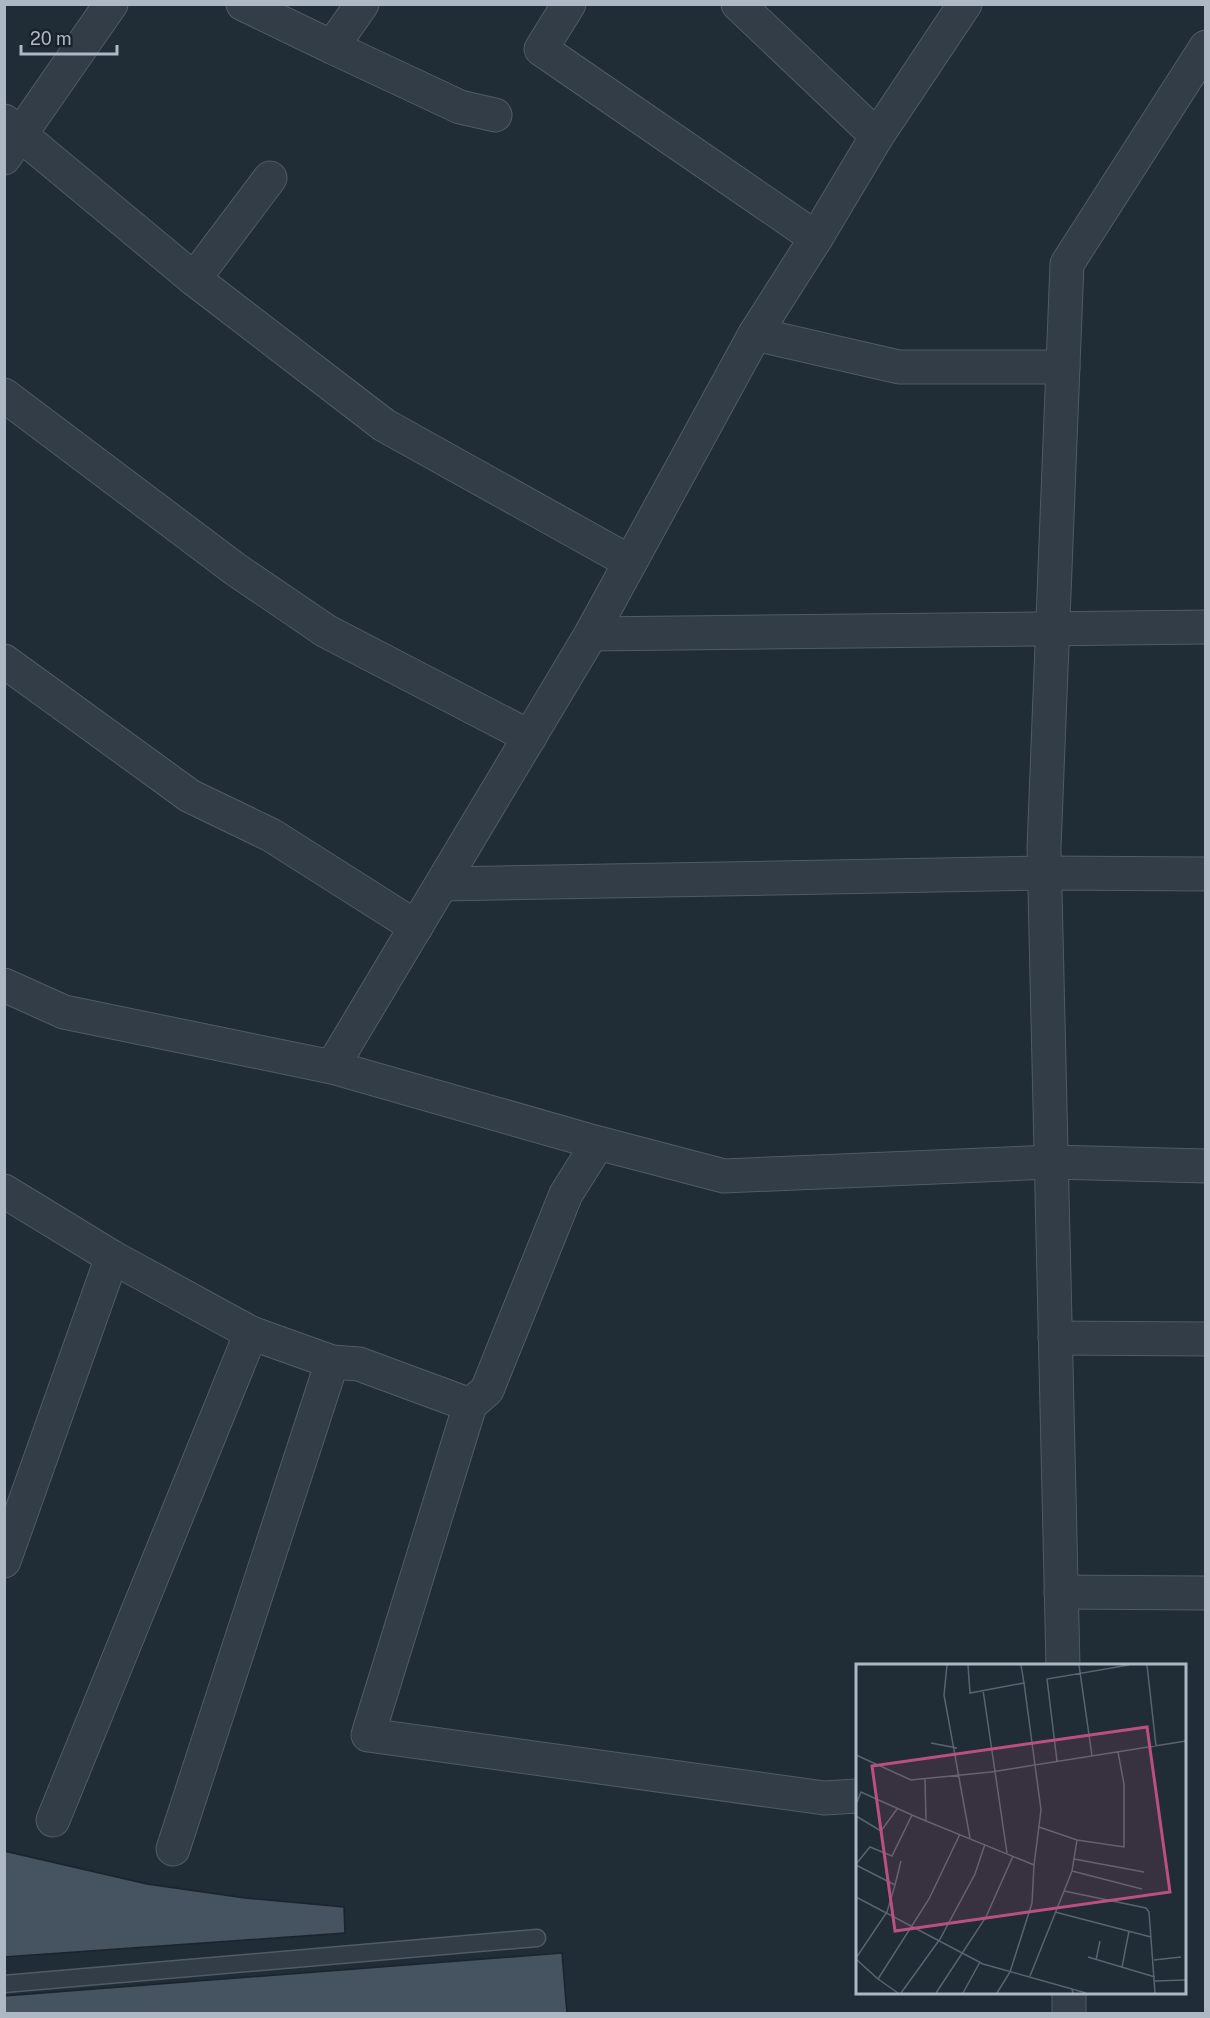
<svg xmlns="http://www.w3.org/2000/svg" width="1210" height="2018" font-family="'Public Sans',sans-serif">
	<style>
		.building { fill: #465360; stroke: #1b242d; stroke-width: 1.5 }
		.lines { fill: none; stroke-linecap: round; stroke-linejoin: round }
		.lane-casing { stroke: #515b65; stroke-width: 19 }
		.street-casing { stroke: #515b65; stroke-width: 35 }
		.lane { stroke: #333d47; stroke-width: 16 }
		.street { stroke: #333d47; stroke-width: 33 }
		.inset-road { fill: none; stroke: #58646f; stroke-width: 1.5 }
		.view { fill: #bb5080; fill-opacity: 0.15; stroke: #bb5080; stroke-width: 3 }
		.inset-edge { fill: none; stroke: #adb8c4; stroke-width: 3 }
	</style>
	<rect width="100%" height="100%" fill="#202c36"/>
	<!-- building -->
	<g class="building">
		<path d="M4,1851L147,1884L245,1898L344,1907L345,1933L4,1957Z"/>
		<path d="M562,1953L567,2014H4V1996Z"/>
	</g>
	<g class="lines">
		<!-- lane casing -->
		<g class="lane-casing">
			<path id="lane" d="M4,1984L537,1938"/>
		</g>
		<!-- street casing -->
		<g class="street-casing">
			<g id="street">
				<path d="M243,4L332,47L362,4"/>
				<path d="M569,4L541,49L816,238L755,334"/>
				<path d="M738,4L877,136"/>
				<path d="M332,47L460,107L495,115"/>
				<path d="M4,121L194,279L384,425L630,562"/>
				<path d="M4,158L111,4"/>
				<path d="M816,238L877,136L965,4"/>
				<path d="M194,279L270,178"/>
				<path d="M1063,367H899L755,334L591,634L332,1067L598,1143L724,1176L1051,1162L1206,1166"/>
				<path d="M4,395L235,569L326,631L530,737"/>
				<path d="M591,634L1206,627"/>
				<path d="M4,661L190,796L271,835L416,927"/>
				<path d="M443,884L1045,873L1206,874"/>
				<path d="M4,985L64,1012L332,1067"/>
				<path d="M598,1143L566,1194L487,1390L470,1405L368,1735L824,1798L858,1796"/>
				<path d="M4,1191L112,1257L251,1333L332,1362L359,1364L470,1405"/>
				<path d="M1055,1338L1206,1339"/>
				<path d="M4,1561L112,1257"/>
				<path d="M1061,1592L1206,1593"/>
				<path d="M1063,1666L1044,848L1067,264L1206,47"/>
				<path d="M53,1820L251,1333"/>
				<path d="M173,1849L332,1362"/>
				<path d="M1069,1992V2014"/>
			</g>
		</g>
		<!-- lane -->
		<use href="#lane" class="lane"/>
		<!-- street -->
		<use href="#street" class="street"/>
	</g>
	<!-- overview -->
	<g transform="translate(856 1664)">
		<rect width="330" height="330" fill="#202c36"/>
		<path class="inset-road" d="M91,1L88,31L114,174M165,1L168,19M223,1L236,92M291,1L300,82M127,26L151,189M75,79L101,84M0,91L55,116L135,108L330,77M201,97L191,15L273,1M69,115L70,157L178,201L185,146L168,19L114,29L112,1M1,138L5,128L56,151M0,152L25,167L41,145M183,163L221,176L268,183V120L262,88M218,195L288,208M0,200L14,183L36,192L56,151L70,157M0,201L39,221L31,248L0,294M216,207L286,225M39,221L45,197M208,227L290,244L293,248L299,329M0,233L127,300L216,325M199,248L295,273M232,293L299,313M0,295L22,315L73,235L104,170M240,296L244,277M298,296L325,293M266,303L273,267M174,312L216,207L221,176M22,315L42,329M299,317L330,316M45,329L84,275L119,210L129,180M80,329L130,253L157,192M107,329L124,298M141,329L154,308L176,239L178,201M217,329L216,325L230,329"/>
		<path class="view" d="M291,63L314,228L39,267L16,102Z"/>
		<rect width="330" height="330" class="inset-edge"/>
	</g>
	<!-- border -->
	<rect width="1210" height="2018" fill="none" stroke="#adb8c4" stroke-width="12"/>
	<!-- scale -->
	<path d="M21 45v9h96v-9" fill="none" stroke="#adb8c4" stroke-width="3"/>
	<text x="30" y="45" font-size="18" fill="#adb8c4" stroke="#19222b" stroke-width="4.5" paint-order="stroke">20 m</text>
</svg>
